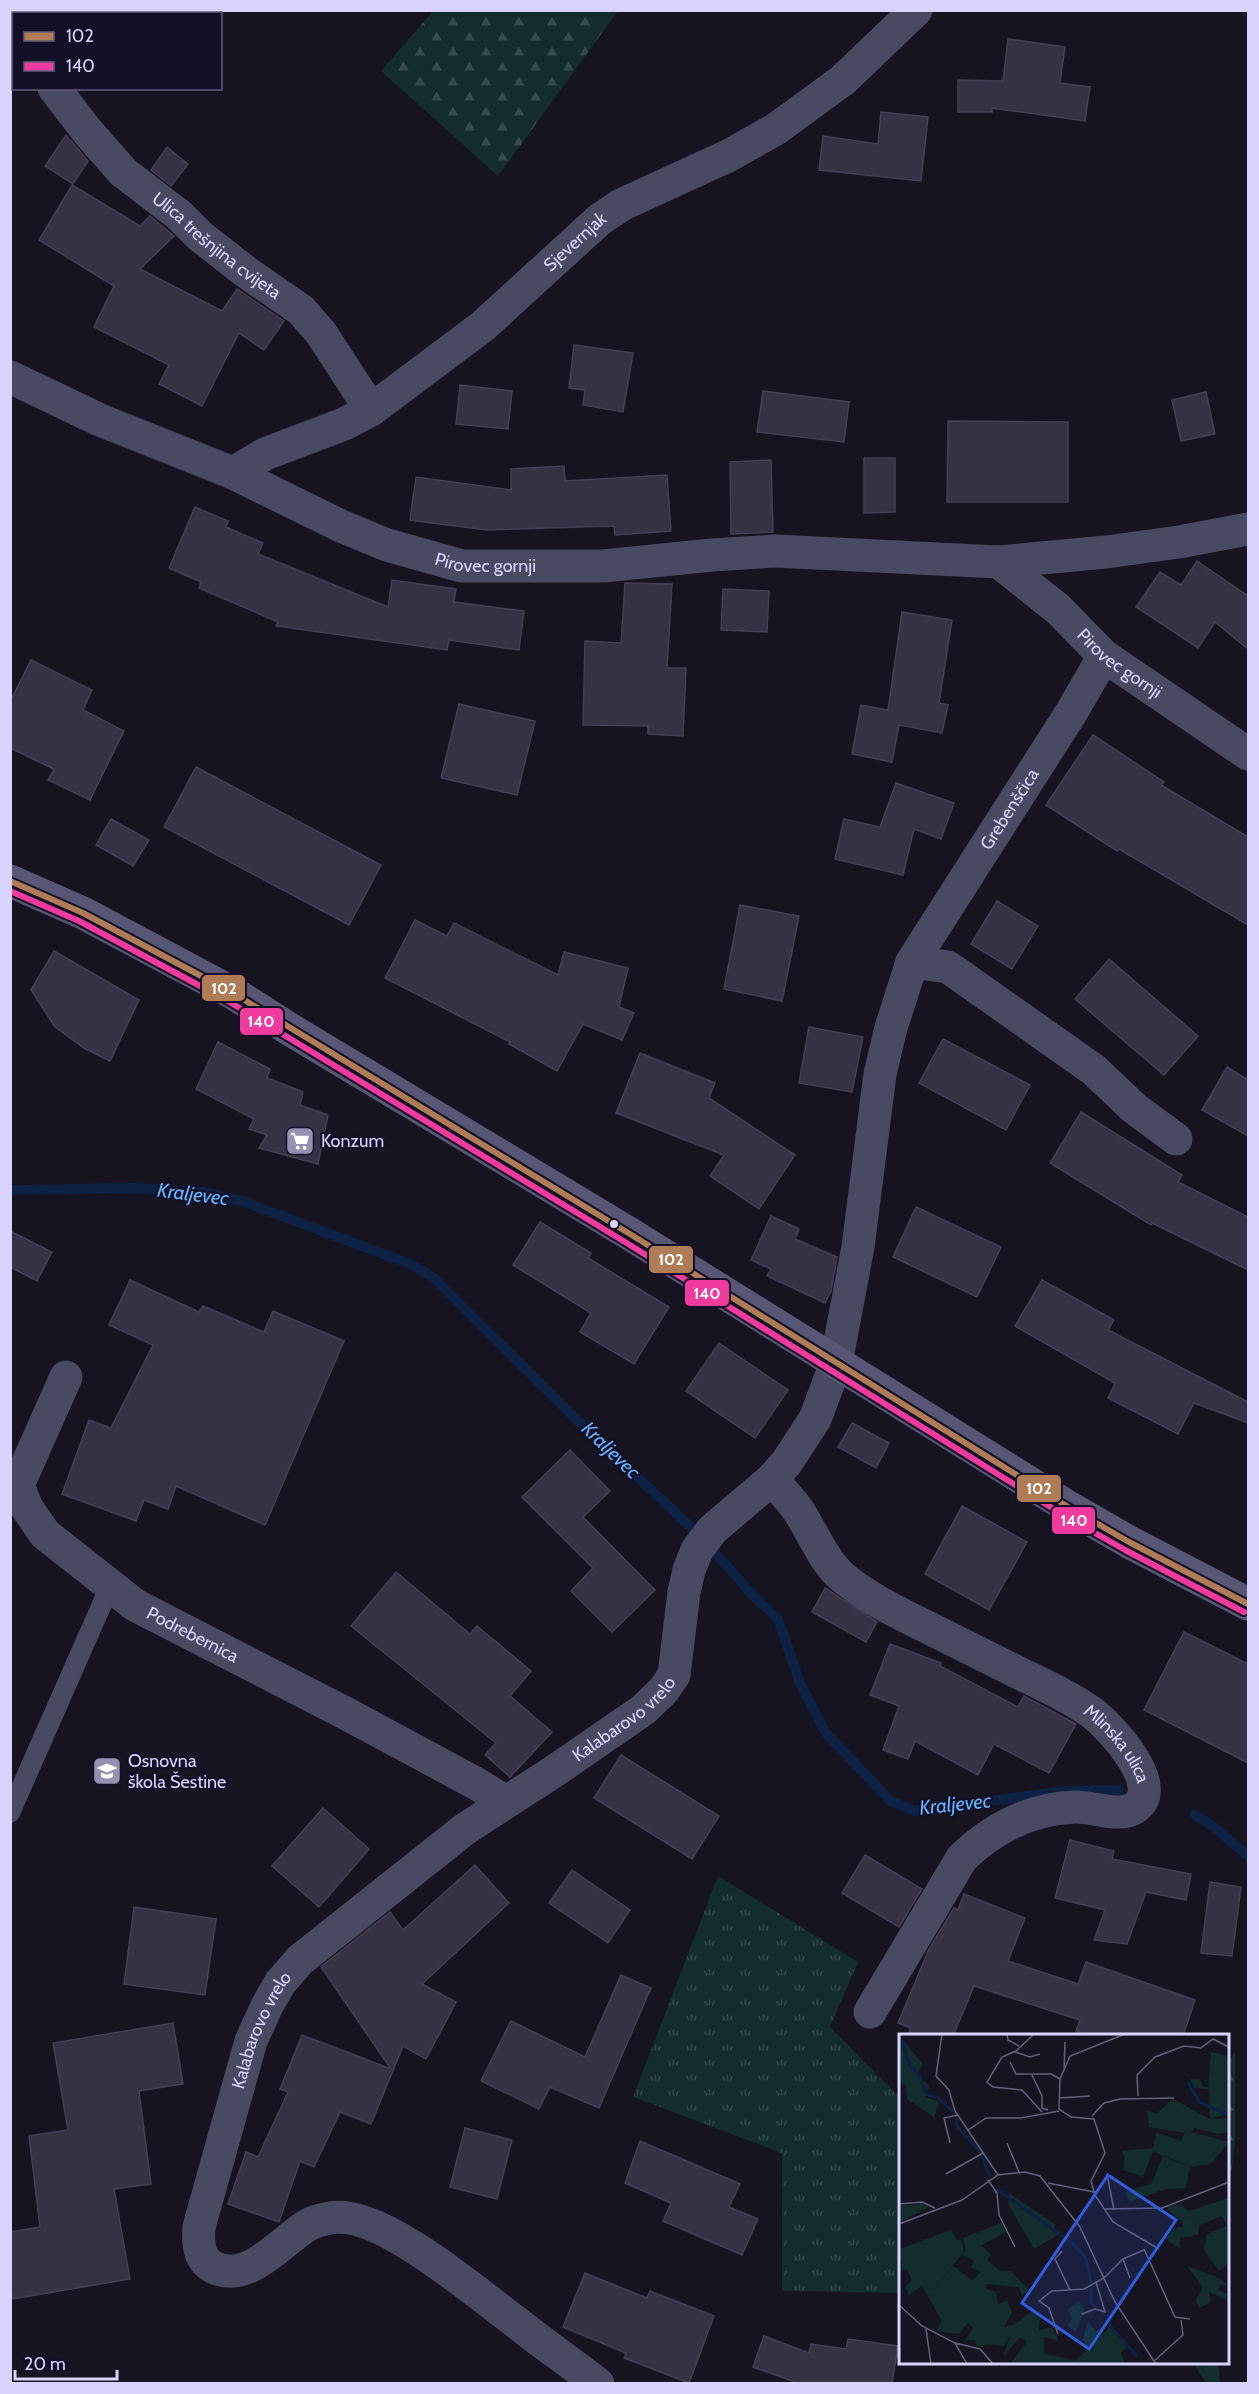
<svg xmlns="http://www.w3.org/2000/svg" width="1259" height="2394" font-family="Cabin,sans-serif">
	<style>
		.grass { fill: url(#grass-tufts) }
		.forest { fill: url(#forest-firs) }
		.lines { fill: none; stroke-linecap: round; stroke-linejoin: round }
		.stream { stroke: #0d2144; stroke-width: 10 }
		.building { fill: #343243; stroke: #433f54; stroke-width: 1.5 }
		.lane { stroke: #4a4962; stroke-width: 20 }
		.street { stroke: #4a4962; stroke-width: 33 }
		.secondary { stroke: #575674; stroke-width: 33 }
		.bus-1-casing { stroke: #130f26; stroke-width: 10 }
		.bus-2-casing { stroke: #130f26; stroke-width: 10 }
		.bus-1 { stroke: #b07c57; stroke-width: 6 }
		.bus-2 { stroke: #f13a9d; stroke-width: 6 }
		.bus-dot { fill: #d9d4ff; stroke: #130f26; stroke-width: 2 }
		.labels { text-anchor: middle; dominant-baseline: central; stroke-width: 4.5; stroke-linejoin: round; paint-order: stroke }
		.street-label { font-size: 18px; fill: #d9d4ff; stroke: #130f26 }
		.poi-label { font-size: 18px; fill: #d9d4ff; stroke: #130f26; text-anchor: start }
		.water-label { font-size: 20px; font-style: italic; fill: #62b6ff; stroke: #130f26 }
		.inset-river { fill: none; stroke: #0d2144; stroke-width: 3 }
		.inset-road { fill: none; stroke: #64617a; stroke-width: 1.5 }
		.view { fill: #305bdc; fill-opacity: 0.15; stroke: #305bdc; stroke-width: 3 }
		.inset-edge { fill: none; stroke: #d9d4ff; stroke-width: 3 }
		.line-badge { stroke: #130f26; stroke-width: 2 }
		.badge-label { font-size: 16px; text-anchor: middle; font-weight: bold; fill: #fff }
	</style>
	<defs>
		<pattern id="grass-tufts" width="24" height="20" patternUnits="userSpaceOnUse" patternTransform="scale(1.5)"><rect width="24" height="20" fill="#132c2d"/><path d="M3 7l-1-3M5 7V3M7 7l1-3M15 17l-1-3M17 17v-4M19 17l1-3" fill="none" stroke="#354a4c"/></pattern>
		<pattern id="forest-firs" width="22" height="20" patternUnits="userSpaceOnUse" patternTransform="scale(1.5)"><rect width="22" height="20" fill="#132c2d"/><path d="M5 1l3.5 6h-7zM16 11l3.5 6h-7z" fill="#354a4c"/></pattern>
	</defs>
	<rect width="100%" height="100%" fill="#161421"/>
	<!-- grass -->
	<path class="grass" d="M718,1876L858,1962L830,2027L900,2098V2293L782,2291V2153L633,2097Z"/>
	<!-- forest -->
	<g class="forest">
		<path d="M434,10H618V11L498,176L381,71Z"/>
		<path d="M1235,2052V2144L1228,2196V2064Z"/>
		<path d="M1193,2363H1218L1220,2383H1206Z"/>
	</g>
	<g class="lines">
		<!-- stream -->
		<g class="stream">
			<path d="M10,1190L135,1188L205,1192L242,1201L410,1264L433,1277L580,1423L701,1537L750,1592L778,1619L800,1683L826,1733L890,1801L915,1811L1064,1791L1119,1790"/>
			<path d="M1195,1815L1214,1827L1248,1856"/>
		</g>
	</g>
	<!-- building -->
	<g class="building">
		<path d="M1008,39L1065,47L1060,83L1090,87L1085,121L992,108V112H958V80L1003,81Z"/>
		<path d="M881,112L928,117L921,181L819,170L823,136L878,144Z"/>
		<path d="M66,135L88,161L73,184L45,166Z"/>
		<path d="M167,147L188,164L171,186L151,170Z"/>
		<path d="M72,185L140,226L150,216L174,236L140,269L222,311L237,289L284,321L264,350L239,333L202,406L159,384L169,365L94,327L114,286L39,240Z"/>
		<path d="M574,345L633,353L623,412L583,405L585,390L569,388Z"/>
		<path d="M460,385L512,391L508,429L456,424Z"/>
		<path d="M763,391L849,402L844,442L757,432Z"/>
		<path d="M1206,392L1215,434L1181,441L1172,400Z"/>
		<path d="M948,421L1068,422V502H947Z"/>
		<path d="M864,458H895V512L864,513Z"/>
		<path d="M771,460L773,532L731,534L730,462Z"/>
		<path d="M564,466L565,481L667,475L671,531L615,535L614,526L487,530L410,520L416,477L511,490V469Z"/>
		<path d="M195,507L228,521L226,527L263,543L258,554L388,607L392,580L456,589L454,602L524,611L519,650L449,640L447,650L276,626L278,622L199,588L201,582L169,568Z"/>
		<path d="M1197,561L1248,596V649L1215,622L1198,648L1136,607L1160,572L1181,585Z"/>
		<path d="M625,583L672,584L667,668H686L683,736L648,734V726L583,725L585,641L621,643Z"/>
		<path d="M723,589L769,591L767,632L721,630Z"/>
		<path d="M902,612L952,620L939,703L948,705L942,733L899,725L892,762L852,754L861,705L888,710Z"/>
		<path d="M31,660L92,690L83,710L124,731L90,800L48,780L54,769L10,748V702Z"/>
		<path d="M459,704L535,721L517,795L441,778Z"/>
		<path d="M1093,735L1164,782L1161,785L1248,837V925L1119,849L1117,851L1046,805Z"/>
		<path d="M196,767L381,865L349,925L164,827Z"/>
		<path d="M896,783L954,803L941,839L914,829L903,875L835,859L844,819L880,827Z"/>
		<path d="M111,819L149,840L133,866L96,845Z"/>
		<path d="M997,901L1038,926L1012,969L971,944Z"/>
		<path d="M740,905L799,916L782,1001L724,989Z"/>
		<path d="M415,920L447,936L454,923L558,975L564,952L628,968L619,1007L634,1013L622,1040L583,1024L557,1071L509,1044L510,1042L385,978Z"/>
		<path d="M54,951L139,1000L110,1061L84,1048L55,1027L31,990Z"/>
		<path d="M1109,959L1198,1036L1164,1075L1075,999Z"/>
		<path d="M809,1027L863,1037L852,1092L799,1083Z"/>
		<path d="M943,1039L1030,1085L1006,1130L919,1083Z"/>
		<path d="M218,1042L270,1069L267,1078L303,1092L300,1105L328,1115L318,1164L259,1148L267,1135L249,1129L254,1119L196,1089Z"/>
		<path d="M640,1053L715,1083L709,1098L795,1155L759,1209L710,1176L724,1155L616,1113Z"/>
		<path d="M1227,1067L1248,1080V1136L1202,1110Z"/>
		<path d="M1081,1112L1182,1175L1178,1182L1248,1217V1270L1152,1223L1151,1225L1050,1163Z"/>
		<path d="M916,1207L1001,1247L977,1297L893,1257Z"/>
		<path d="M771,1216L799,1229L795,1239L837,1257L831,1291L825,1303L767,1276L771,1269L751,1260Z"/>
		<path d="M540,1222L591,1253L588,1258L669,1307L634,1364L580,1332L591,1313L513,1265Z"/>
		<path d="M10,1231L52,1252L37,1281L10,1267Z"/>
		<path d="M130,1280L199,1312L203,1306L264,1332L273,1311L344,1341L265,1525L176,1486L168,1509L144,1500L136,1521L62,1494L89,1420L111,1428L153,1345L109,1325Z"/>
		<path d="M1042,1280L1114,1320L1108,1330L1248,1402V1423L1194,1403L1178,1434L1108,1398L1115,1383L1015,1326Z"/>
		<path d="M719,1343L788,1390L755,1438L686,1391Z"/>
		<path d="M852,1423L889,1443L876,1468L838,1447Z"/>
		<path d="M570,1450L610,1491L583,1517L655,1590L612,1632L571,1591L593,1568L522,1497Z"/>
		<path d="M962,1506L1027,1542L989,1610L925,1574Z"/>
		<path d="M396,1572L470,1634L477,1626L531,1671L510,1696L552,1732L510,1777L485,1755L496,1743L351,1626Z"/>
		<path d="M825,1588L877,1622L866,1642L812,1612Z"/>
		<path d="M1184,1632L1248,1664V1763L1144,1710Z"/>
		<path d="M890,1644L941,1663L940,1666L1018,1707L1024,1696L1076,1724L1049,1773L994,1744L978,1775L915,1741L908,1759L883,1750L899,1706L870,1695Z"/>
		<path d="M621,1755L719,1816L692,1859L594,1798Z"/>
		<path d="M323,1808L369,1849L319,1907L272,1866Z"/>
		<path d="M1070,1840L1114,1851L1112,1859L1191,1874L1186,1900L1146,1892L1127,1944L1094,1940L1105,1910L1055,1898Z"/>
		<path d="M865,1855L922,1889L899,1927L842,1893Z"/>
		<path d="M475,1865L509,1903L422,1984L456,2002L426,2059L403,2046L371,2124L340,2112L314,2167L300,2161L279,2222L228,2204L246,2152L258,2157L288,2092L280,2089L302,2035L391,2069L321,1967L390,1912L403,1930Z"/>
		<path d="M572,1870L630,1910L608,1943L549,1903Z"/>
		<path d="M1210,1882L1241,1887L1232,1956L1201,1953Z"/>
		<path d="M964,1894L1025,1918L1008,1961L1078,1984L1086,1962L1195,2000L1183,2036H1091L1076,2031L1080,2020L974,1986L953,2036H908L911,2028L898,2023L929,1949L954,1908L958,1910Z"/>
		<path d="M134,1907L216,1919L205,1995L124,1984Z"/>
		<path d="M621,1975L651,1988L599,2108L550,2087L539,2109L481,2081L511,2021L585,2057Z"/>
		<path d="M173,2023L183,2084L139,2091L151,2184L114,2189L130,2279L13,2299L10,2285V2232L40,2227L29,2136L68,2130L53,2043Z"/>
		<path d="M465,2128L512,2140L497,2199L450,2187Z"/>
		<path d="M640,2141L740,2184L729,2207L758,2219L742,2255L663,2221L671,2203L625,2183Z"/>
		<path d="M585,2273L647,2298L650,2291L714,2316L689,2383L624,2358L626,2353L563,2327Z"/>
		<path d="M764,2336L809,2353L811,2344L846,2349L848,2339L898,2346L892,2384H801L753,2367Z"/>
	</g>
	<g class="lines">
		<!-- lane -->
		<path class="lane" d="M10,1813L110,1586"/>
		<!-- street -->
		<g class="street">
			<path d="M10,41L14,42"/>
			<path id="s1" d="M54,88L87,131L123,172L179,215L200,236L246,272L301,310L321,333L371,410"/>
			<path id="s2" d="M10,377L100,420L233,473L341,526L387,545L462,566H603L712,555L775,551L999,562L1106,552L1179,542L1248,529"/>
			<path id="s3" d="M233,473L265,454L344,424L371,410L483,326L599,220L621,205L730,155L776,129L843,80L916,10"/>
			<path id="s4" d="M999,562L1058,609L1104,656L1248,754"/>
			<path d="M912,962L948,967L1094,1070L1134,1108L1176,1139"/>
			<path id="s5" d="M66,1377L18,1485L27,1508L45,1534L135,1605L347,1714L477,1784L506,1802"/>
			<path id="s6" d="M772,1479C781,1489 790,1499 798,1510C811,1529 823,1560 840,1575C864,1596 893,1610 921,1624C955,1641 989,1658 1023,1675C1046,1686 1070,1697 1091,1712C1110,1726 1165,1785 1136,1807C1120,1819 1093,1806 1074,1807C1029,1809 993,1828 962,1858L870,2012"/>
			<path id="s7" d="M598,2384C573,2364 546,2346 521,2326C481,2296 396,2224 348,2218C335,2216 319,2219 308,2225C281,2241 248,2285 213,2267C198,2259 198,2242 199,2227L251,2041L267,2006L280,1983L300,1960L465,1829L553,1772L643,1710L663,1691L674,1675L684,1592L689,1570L697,1550L712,1530L772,1479L787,1462L815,1419L836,1363L858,1247L880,1074L891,1028L912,962L1071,713L1104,656"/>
		</g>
		<!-- secondary -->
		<path class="secondary" d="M10,881L83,913L233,993L291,1030L630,1234L1065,1505L1129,1542L1248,1604"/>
		<!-- bus-1 casing -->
		<g class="bus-1-casing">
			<path id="bus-1" d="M10,881L83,913L233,993L630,1234L1065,1505L1129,1542L1248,1604"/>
		</g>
		<!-- bus-2 casing -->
		<g class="bus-2-casing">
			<path id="bus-2" d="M10,891L79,921L228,1001L625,1242L1060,1513L1125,1550L1244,1612"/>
		</g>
		<!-- bus-1 -->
		<use href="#bus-1" class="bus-1"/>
		<!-- bus-2 -->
		<use href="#bus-2" class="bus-2"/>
	</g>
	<!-- icons -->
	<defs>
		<g id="supermarket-square" transform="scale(1.5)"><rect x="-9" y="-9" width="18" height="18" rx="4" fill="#9591b1" stroke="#130f26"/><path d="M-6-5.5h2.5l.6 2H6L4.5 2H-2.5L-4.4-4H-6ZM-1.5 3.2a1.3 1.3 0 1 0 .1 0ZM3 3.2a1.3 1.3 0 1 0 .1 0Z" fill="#fff"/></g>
		<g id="school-square" transform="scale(1.5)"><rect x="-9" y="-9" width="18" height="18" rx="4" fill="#9591b1" stroke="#130f26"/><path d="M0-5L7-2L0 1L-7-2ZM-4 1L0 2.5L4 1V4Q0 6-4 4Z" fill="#fff"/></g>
	</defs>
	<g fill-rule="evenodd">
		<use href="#supermarket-square" x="300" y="1141"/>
		<use href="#school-square" x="107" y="1771"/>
	</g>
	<!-- markers -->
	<circle class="bus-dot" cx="614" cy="1224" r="5"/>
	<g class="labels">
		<!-- street labels -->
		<g class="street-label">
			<text stroke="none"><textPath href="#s3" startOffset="417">Sjevernjak</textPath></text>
			<text stroke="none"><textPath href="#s1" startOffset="228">Ulica trešnjina cvijeta</textPath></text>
			<text stroke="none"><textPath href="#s2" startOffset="514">Pirovec gornji</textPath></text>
			<text stroke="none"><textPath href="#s4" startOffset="158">Pirovec gornji</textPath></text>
			<text stroke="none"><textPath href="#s7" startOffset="2214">Grebenščica</textPath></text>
			<text stroke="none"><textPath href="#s5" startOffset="354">Podrebernica</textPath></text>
			<text stroke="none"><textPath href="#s7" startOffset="1191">Kalabarovo vrelo</textPath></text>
			<text stroke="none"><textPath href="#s6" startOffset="446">Mlinska ulica</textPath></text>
			<text stroke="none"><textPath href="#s7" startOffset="705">Kalabarovo vrelo</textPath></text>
		</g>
		<!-- poi labels -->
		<g class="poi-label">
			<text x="321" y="1141">Konzum</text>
			<text x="128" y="1761">Osnovna<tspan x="128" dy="21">škola Šestine</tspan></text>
		</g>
		<!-- water labels -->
		<g class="water-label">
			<text transform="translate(193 1194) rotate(7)">Kraljevec</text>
			<text transform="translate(611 1450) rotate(44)">Kraljevec</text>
			<text transform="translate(955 1804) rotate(-6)">Kraljevec</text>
		</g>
	</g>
	<!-- overview -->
	<g transform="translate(899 2034)">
		<rect width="330" height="330" fill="#161421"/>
		<path d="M274,65L311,85L330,84V98L319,100L295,94L292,98L330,108L312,130L291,133L254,117L257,98L282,107L286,99L250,93L248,76L257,80ZM330,164V229L320,237L305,216L308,200L328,192L323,182L301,191V181L284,184L283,188L268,174L280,170L289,177ZM23,170L31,173L0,188V172ZM102,189L107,198L70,218L67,216L64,204ZM52,196L58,206H62L65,217L35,256L23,252L10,261L6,253L13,246L8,236H3L1,215ZM180,267L185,277L177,298L169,292L173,284L168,276Z" fill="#132c2d"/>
		<path d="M0,2L24,30L18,40L30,52L27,63L40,68L35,83L8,65L7,51L0,50ZM312,18L330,22V80L311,85L310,55L295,54L291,45H301L304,53H309ZM255,114L244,143L224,136L226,123L222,117ZM264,122L291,133L287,154L267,155L230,168L227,158L253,149ZM110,159L157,191L155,194L162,199L135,215L109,170ZM302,180L299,201L281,204V215L265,204L271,196L284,192L283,184ZM83,212L92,221L88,226L101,237H112L130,256L123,262L120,253L88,250L87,255L97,258L99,270L108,266L113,279L105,293L115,291L133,277L141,284L140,296L154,293L159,307L145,303V319L176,327L211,293L228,313L222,319L226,330H111L128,308L121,303L104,323L111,303L104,312L87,310L83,314L77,311L76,306L66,307L74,293L69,289L60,300L37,297L43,287L23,252L35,256L54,232L73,246L82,238L72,233L75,227L64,221L59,224L67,216ZM288,232L316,242L330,252L321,251L319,256L330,260V267L310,258L312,268L300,274L297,266L304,253ZM189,287L197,297L201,295L188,314L184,304Z" fill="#132c2d"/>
		<path class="inset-river" d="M0,2L12,34L18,37L28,61L38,63L55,79M289,48L300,68L330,81M57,84L58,92L81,118M83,122L91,143M98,155L177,212L187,225L192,249M192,254V269L197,273M208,281L212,293L238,322"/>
		<path class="inset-road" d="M43,0L37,42L50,56L56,77L99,141M108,0L109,6L120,12M135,0L117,17L103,23L88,48L94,53L123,56L143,78M226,0L171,22L161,45L160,75L172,83L195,85L206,119L192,147L196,161L214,188L260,215M116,18L131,23L141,20M111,28L117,40H152L161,45M165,36L166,8M133,41L143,62V74L149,76M239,62L238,41L256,23L285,12L302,14L314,5L330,13M160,64L191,62M193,82L205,69L221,65L275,64M69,96L87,84H122L160,77M51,109L45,84L59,81M108,109L120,138M47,140L84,119M208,140L215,176M89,146L98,159L100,181L116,213M149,149L195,158M0,170L23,168L36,174M205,175L263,174L330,148M0,190L63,166L99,141L126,138L141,142L181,193L216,268L257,330M245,215L276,283L291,285M163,217L156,225L171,256M224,225L231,244M0,271L23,292L56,309L68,330M183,280L196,275L206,278L197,248M27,295L32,330M159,300L150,274L140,267L153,257L185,255L205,244L224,225L245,216M56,309L81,315L94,330M255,327L284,301L282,286"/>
		<path class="view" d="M209,141L277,186L190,315L123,269Z"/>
		<rect width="330" height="330" class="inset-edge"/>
	</g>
	<g class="line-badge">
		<rect x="201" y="974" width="45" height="28" rx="6" fill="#b07c57"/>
		<rect x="239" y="1007" width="45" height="29" rx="6" fill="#f13a9d"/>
		<rect x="648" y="1245" width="46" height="29" rx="6" fill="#b07c57"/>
		<rect x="684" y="1279" width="46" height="28" rx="6" fill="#f13a9d"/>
		<rect x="1016" y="1474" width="46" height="29" rx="6" fill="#b07c57"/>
		<rect x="1051" y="1506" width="45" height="29" rx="6" fill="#f13a9d"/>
	</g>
	<g class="badge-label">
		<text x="224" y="994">102</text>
		<text x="261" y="1027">140</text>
		<text x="671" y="1265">102</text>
		<text x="707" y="1299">140</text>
		<text x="1039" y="1494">102</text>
		<text x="1074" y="1526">140</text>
	</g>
	<!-- border -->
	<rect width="1259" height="2394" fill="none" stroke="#d9d4ff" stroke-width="24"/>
	<!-- legend -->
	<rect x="12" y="12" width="210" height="78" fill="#130f26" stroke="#625e7d" stroke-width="1.5"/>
	<rect x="24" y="32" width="30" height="9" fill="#b07c57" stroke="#625e7d" stroke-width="1.5"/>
	<text x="66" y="42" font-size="18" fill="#d9d4ff">102</text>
	<rect x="24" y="62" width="30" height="9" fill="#f13a9d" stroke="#625e7d" stroke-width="1.5"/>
	<text x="66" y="72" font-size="18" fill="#d9d4ff">140</text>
	<!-- scale -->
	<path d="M15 2370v9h102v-9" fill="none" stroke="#d9d4ff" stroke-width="3"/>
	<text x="24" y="2370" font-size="18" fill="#d9d4ff" stroke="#130f26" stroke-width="4.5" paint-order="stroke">20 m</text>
</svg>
